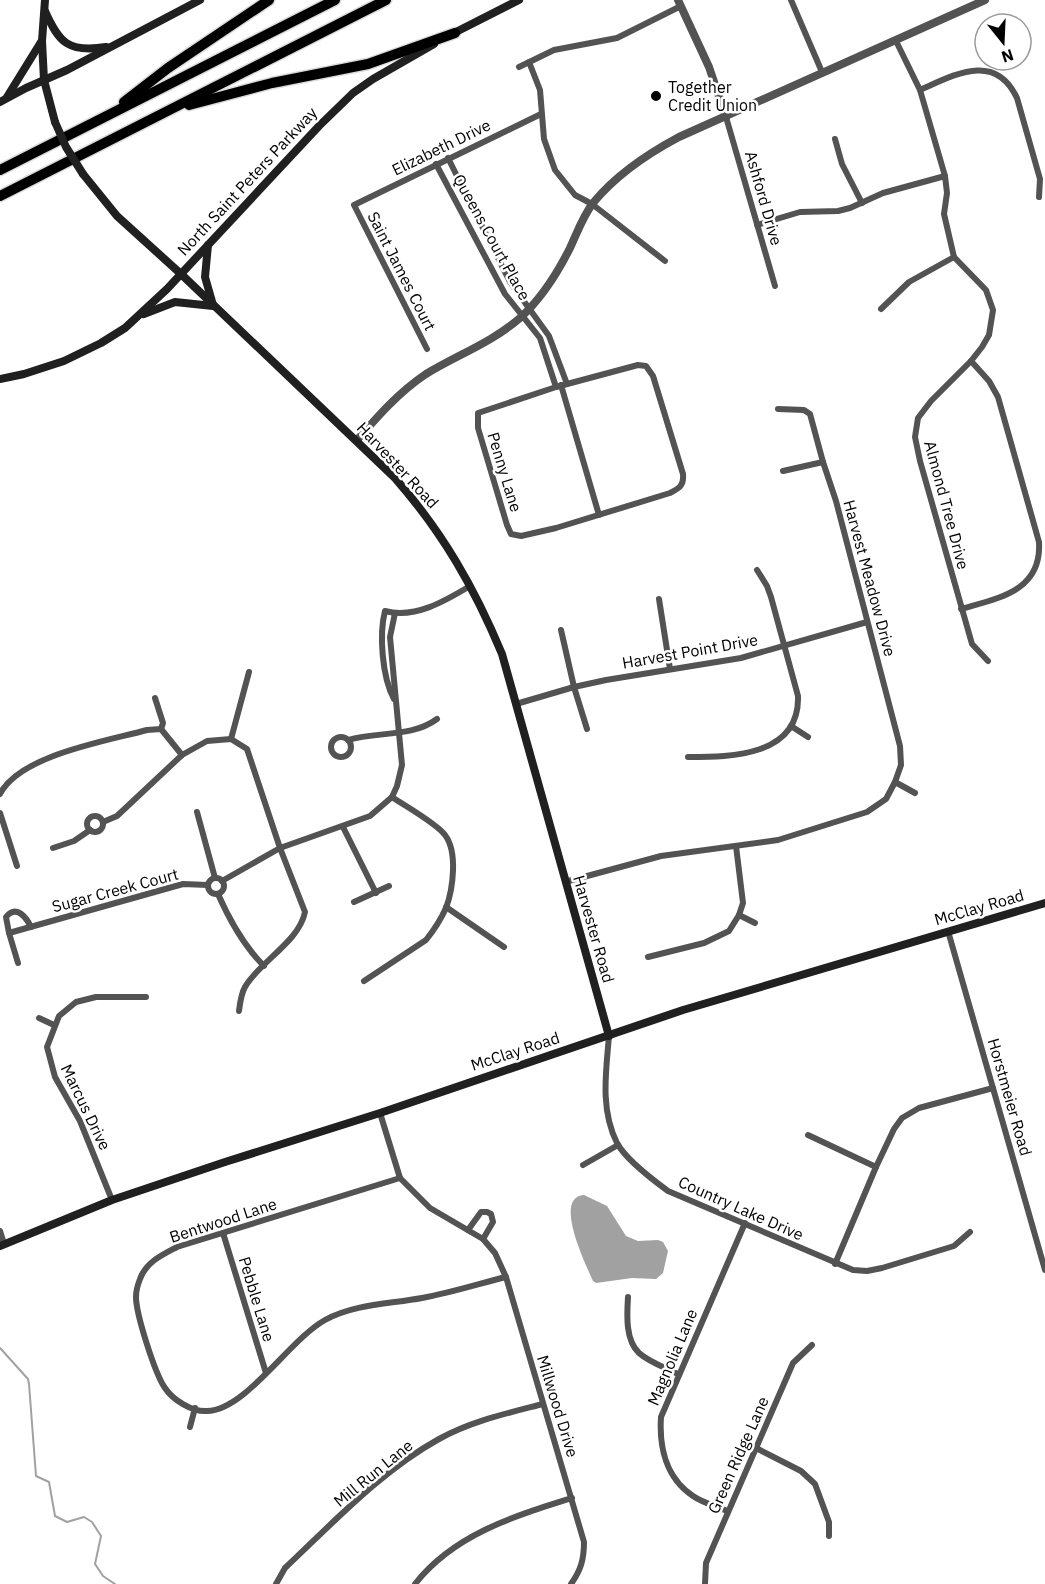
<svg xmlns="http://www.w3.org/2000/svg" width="1045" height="1584" font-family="'IBM Plex Sans',sans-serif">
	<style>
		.water { fill: #a1a1a1 }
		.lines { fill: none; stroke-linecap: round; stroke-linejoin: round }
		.stream { stroke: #a1a1a1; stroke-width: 2 }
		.motorway-casing { stroke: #dbdbdb; stroke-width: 13 }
		.minor { stroke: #535353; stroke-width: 6 }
		.tertiary { stroke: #535353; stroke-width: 8 }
		.secondary { stroke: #202020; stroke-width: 8 }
		.motorway { stroke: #000; stroke-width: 10 }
		.secondary-bridge { stroke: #202020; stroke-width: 8 }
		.poi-dot { fill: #000; stroke: #fff; stroke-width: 2 }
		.labels { text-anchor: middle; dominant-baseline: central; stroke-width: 5; stroke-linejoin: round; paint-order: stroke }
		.poi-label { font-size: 16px; fill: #000; stroke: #fff; text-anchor: start }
		.street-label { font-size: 16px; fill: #000; stroke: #fff }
	</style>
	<rect width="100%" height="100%" fill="#fff"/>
	<!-- water -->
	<path class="water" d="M584,1195L607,1206L626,1236L638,1241L658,1240L663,1242L668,1251L663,1273L656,1279L632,1278L596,1283L593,1281C587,1267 552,1197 584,1195Z"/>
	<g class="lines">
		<!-- stream -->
		<path class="stream" d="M0,1348L28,1379L29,1384L36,1476L49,1482L55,1516L67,1522L84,1517L92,1522L101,1536L95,1564L103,1576L115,1584"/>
		<!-- motorway casing -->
		<g class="motorway-casing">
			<g id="motorway">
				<path d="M124,102L168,68L269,0"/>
				<path d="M189,105L272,83L368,64L455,33"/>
				<path d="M0,170L335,0"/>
				<path d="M0,196L386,0"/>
			</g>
		</g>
		<!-- minor -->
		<g class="minor">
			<path d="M791,0L822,72"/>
			<path d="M896,41L920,90L945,176L947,193L944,214L954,257L986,290L993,310L989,335L982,347L971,361L931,401L918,418L915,437L920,461L972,644L988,661"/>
			<path d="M529,62L540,90L544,139L555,170L575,195L592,204L665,261"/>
			<path d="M519,67L554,50L617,38L681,6"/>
			<path d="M920,90C954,75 995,51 1017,98L1040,179L1039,197"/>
			<path d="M726,117L775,286"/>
			<path d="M835,139L842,164L862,203"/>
			<path d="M448,158L510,282L549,336L567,384"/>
			<path d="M436,164L505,294L540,338L556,387"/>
			<path d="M757,225L800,212L838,211L850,208L883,193L945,176"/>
			<path d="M881,309L909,282L954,257"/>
			<path d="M427,349L354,205L541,114"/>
			<path d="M638,365L646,366L653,376L683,474C684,485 680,488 670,493L556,528L521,536L511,534L507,525L478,428V413L556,387Z"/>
			<path d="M561,385L599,515"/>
			<path d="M783,471L823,462"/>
			<path d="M659,599L670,669"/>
			<path d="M961,609C999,598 1042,591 1039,542L998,397L989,381L971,361"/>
			<path d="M561,630L574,687L587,729"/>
			<path d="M155,698L163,723L161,729"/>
			<path d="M394,699C382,677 379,634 385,611C415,619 445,601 470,586"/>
			<path d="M516,704L574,687L606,680L741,658L867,622"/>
			<path d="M791,726L808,737"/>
			<circle cx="341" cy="747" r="10"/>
			<path d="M231,739L249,672"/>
			<path d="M348,740C378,731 411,738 437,719"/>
			<path d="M688,757C732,757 800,756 798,696L771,597L767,586L757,570"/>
			<path d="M895,782L915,793"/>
			<path d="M0,794C20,755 107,741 147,730L161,729L182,755"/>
			<path d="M197,812L215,878"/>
			<path d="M0,813L17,866"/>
			<circle cx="95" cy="824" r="8"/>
			<path d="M103,822L117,816L182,755L207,741L231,739L247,749L280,848L305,912C299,942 259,962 245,987C241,994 240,1003 239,1011"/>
			<path d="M343,827L376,893"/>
			<path d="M53,848L74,841L90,830"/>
			<circle cx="216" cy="886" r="8"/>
			<path d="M222,881L280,848L370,816L392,797L397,786L402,765L390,637L395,613"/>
			<path d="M565,882L661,856L778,840L867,812L886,799L895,782L901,765L900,746L836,501L823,462L810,414L804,410L778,409"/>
			<path d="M218,894C229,919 245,947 264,966"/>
			<path d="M354,902L389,886"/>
			<path d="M446,907L504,947"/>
			<path d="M739,915L755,923"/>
			<path d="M948,931L1045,1270"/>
			<path d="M9,933L6,917C16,904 26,917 31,927"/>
			<path d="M648,957L704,943L729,931L739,915L743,903L736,846"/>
			<path d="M18,963L9,933L183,884L208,885"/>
			<path d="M364,981L426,940C434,930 441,919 446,908C453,889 458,852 445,835C436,823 405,806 392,797"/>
			<path d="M39,1018L54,1025"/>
			<path d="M609,1036C606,1072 600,1109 617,1143C626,1160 653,1180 668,1191L853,1270L867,1271L882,1268L954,1246L970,1232"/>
			<path d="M380,1113L400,1178L430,1208L483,1239L495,1253L506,1277L584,1542C584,1559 581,1570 571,1584"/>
			<path d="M808,1135L876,1167"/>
			<path d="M583,1165L618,1145"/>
			<path d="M400,1178L177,1247C162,1255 146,1262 140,1279C138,1284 136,1292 136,1297C136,1314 155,1374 165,1388C173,1400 192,1412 207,1411C246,1410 289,1340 325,1320C354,1304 390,1304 422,1298C450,1293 478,1284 506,1277"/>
			<path d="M112,1200L80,1121L55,1077L47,1047L59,1016L76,1002L96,997H146"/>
			<path d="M468,1230L481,1212H487L491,1214L493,1222L483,1239"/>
			<path d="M0,1231L4,1244"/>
			<path d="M223,1233L266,1373"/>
			<path d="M835,1264L876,1167L894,1129L902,1118L919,1108L993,1088"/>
			<path d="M628,1297C627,1314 625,1340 639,1353C649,1362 666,1368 678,1374"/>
			<path d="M190,1427L195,1408"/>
			<path d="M758,1449L801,1471L815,1484L829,1522V1536"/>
			<path d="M727,1511C716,1506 703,1503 693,1496C666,1478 659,1447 661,1417L745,1223"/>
			<path d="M276,1584L285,1568C334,1522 381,1471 439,1439C471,1421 508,1413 543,1404"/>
			<path d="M415,1584C454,1534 515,1516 572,1498"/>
			<path d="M705,1584L706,1563L793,1363L812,1345"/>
		</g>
		<!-- tertiary -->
		<g class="tertiary">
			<path d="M678,0L709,67L726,117"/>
			<path d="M357,440C378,416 399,392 426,374C457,355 491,343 520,318C542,298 557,274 570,248C577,233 583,216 593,203C616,175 647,154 679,137L985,0"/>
		</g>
		<!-- secondary -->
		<g class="secondary">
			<path d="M45,0L42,41L44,80L55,122"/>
			<path d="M45,11C59,43 69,53 106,47"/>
			<path d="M450,35L519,0"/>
			<path d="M7,97L41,42"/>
			<path d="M0,102L26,88L67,70L200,0"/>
			<path d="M83,174L117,216L181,274L395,478C443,533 474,587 502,654L609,1036"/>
			<path d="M208,245L205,277L213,305"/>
			<path d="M144,314L175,302L213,306"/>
			<path d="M0,379L24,374L64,361L101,343L125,328L167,289L319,126L353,93L373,79L434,44"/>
			<path d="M0,1246L112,1200L225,1162L380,1113L683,1010L1045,903"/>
		</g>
		<!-- motorway -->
		<use href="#motorway" class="motorway"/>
		<!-- secondary-bridge -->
		<path class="secondary-bridge" d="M55,122L66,147L83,174"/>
	</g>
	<!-- markers -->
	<circle class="poi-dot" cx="656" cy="96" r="6"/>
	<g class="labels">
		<!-- poi labels -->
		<g class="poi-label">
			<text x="668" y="87">Together<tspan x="668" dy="18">Credit Union</tspan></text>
		</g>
		<!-- street labels -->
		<g class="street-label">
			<text transform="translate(441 147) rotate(-26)">Elizabeth Drive</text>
			<text transform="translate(247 181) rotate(-47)">North Saint Peters Parkway</text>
			<text transform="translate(764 198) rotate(74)">Ashford Drive</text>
			<text transform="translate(492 237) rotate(61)">Queens Court Place</text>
			<text transform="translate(402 271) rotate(63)">Saint James Court</text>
			<text transform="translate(398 465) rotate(47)">Harvester Road</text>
			<text transform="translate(505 472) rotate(73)">Penny Lane</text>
			<text transform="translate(947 505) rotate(75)">Almond Tree Drive</text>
			<text transform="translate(870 578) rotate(75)">Harvest Meadow Drive</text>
			<text transform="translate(690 651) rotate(-10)">Harvest Point Drive</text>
			<text transform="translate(115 890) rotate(-15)">Sugar Creek Court</text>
			<text transform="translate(979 907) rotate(-16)">McClay Road</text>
			<text transform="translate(594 929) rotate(74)">Harvester Road</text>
			<text transform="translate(515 1051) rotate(-18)">McClay Road</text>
			<text transform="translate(1010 1097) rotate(74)">Horstmeier Road</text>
			<text transform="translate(86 1107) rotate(64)">Marcus Drive</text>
			<text transform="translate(741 1208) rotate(24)">Country Lake Drive</text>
			<text transform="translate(223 1220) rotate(-18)">Bentwood Lane</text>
			<text transform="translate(257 1299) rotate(73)">Pebble Lane</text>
			<text transform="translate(672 1357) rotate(-67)">Magnolia Lane</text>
			<text transform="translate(558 1406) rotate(73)">Millwood Drive</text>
			<text transform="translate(738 1455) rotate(-66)">Green Ridge Lane</text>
			<text transform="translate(373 1473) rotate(-39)">Mill Run Lane</text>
		</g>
	</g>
	<!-- north arrow -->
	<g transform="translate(1003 42) rotate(162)"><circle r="28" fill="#ffffff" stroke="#999999" stroke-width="1.5"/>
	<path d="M0-4.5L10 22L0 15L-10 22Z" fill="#000000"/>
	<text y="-9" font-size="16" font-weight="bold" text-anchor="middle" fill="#000000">N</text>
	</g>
</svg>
